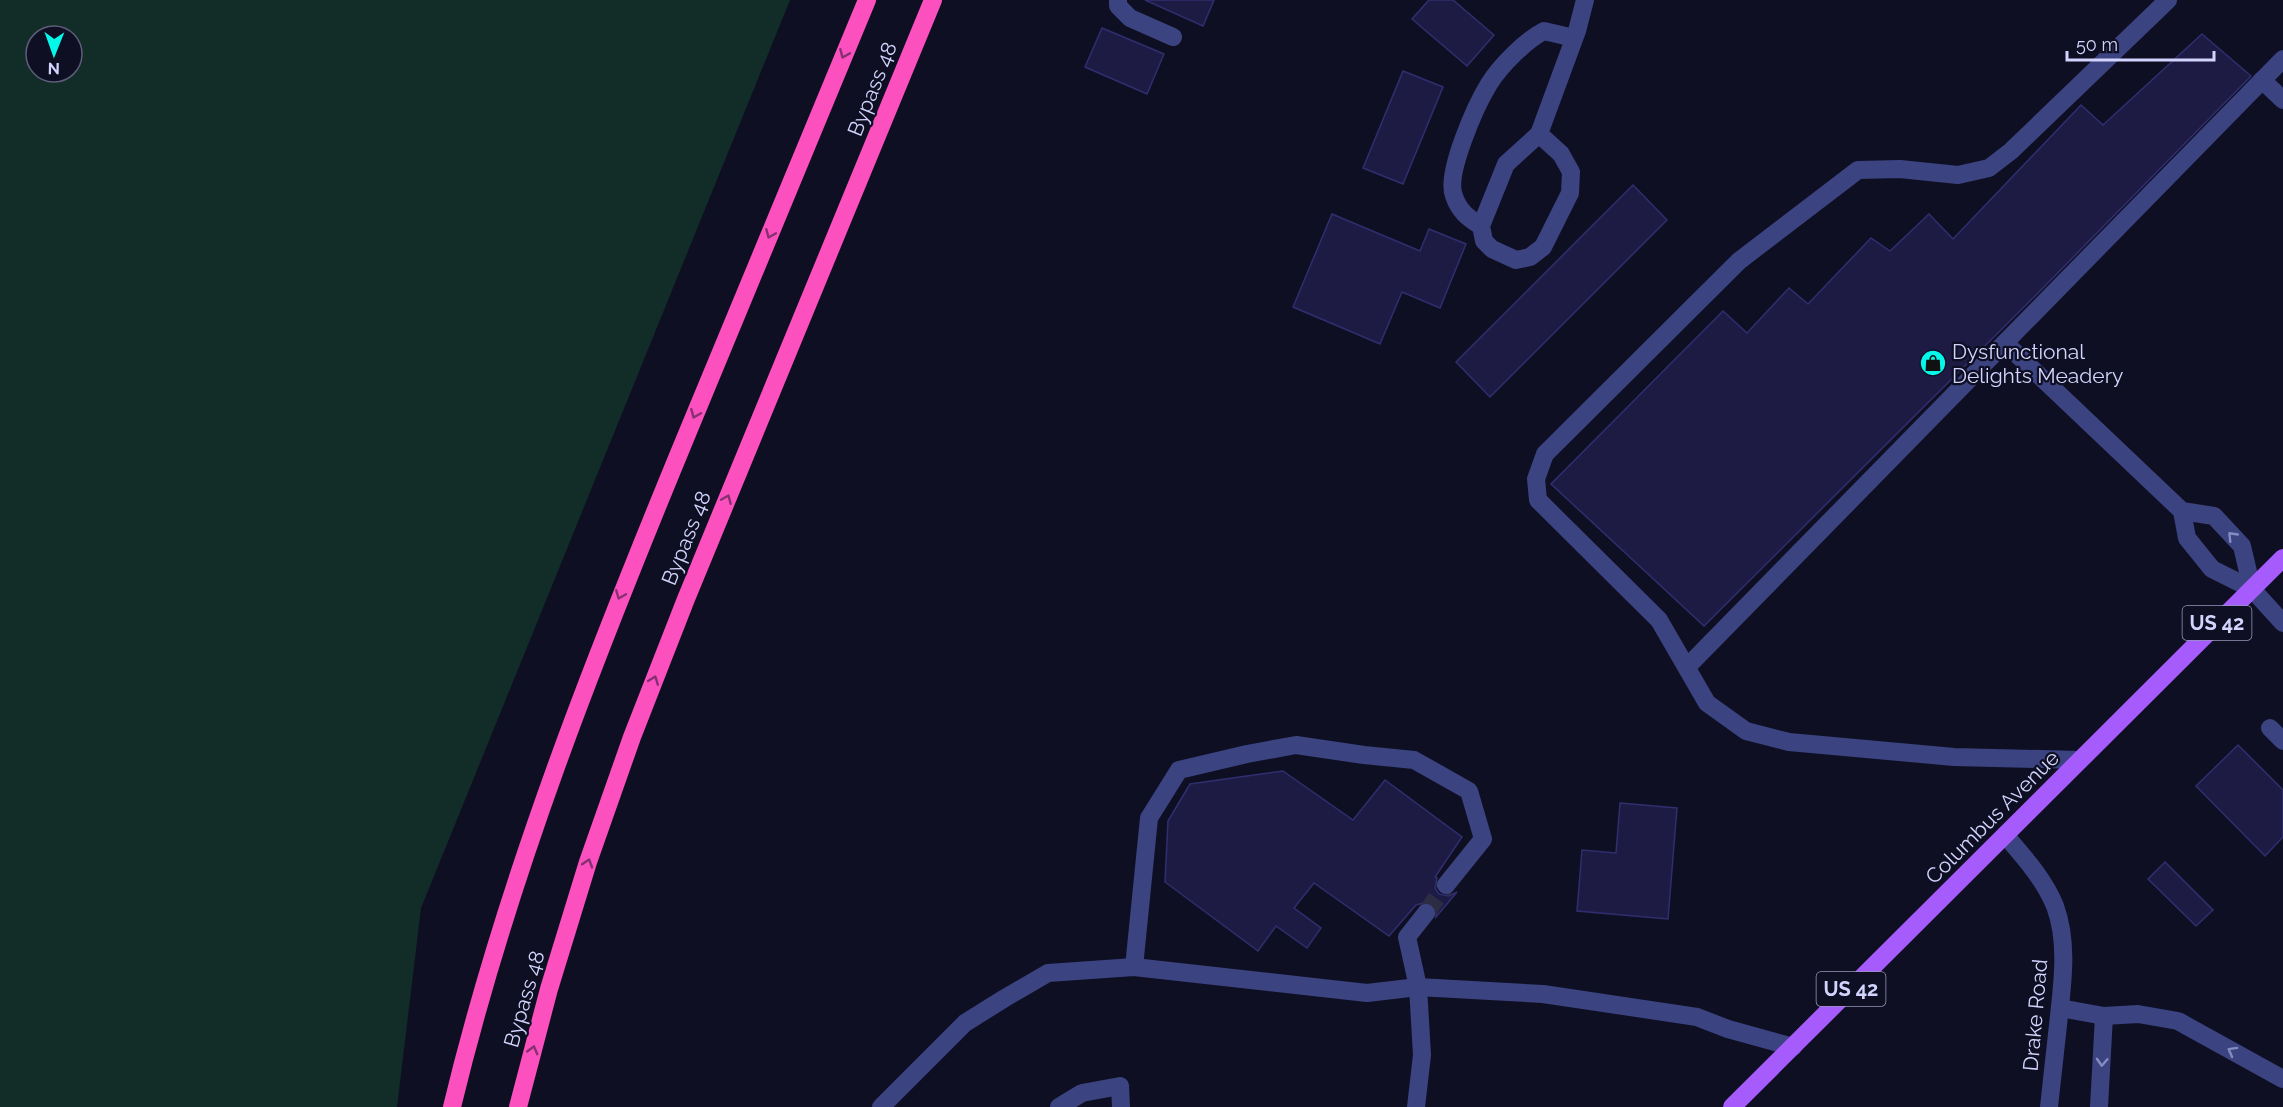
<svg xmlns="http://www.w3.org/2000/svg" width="2283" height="1107" font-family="Raleway,sans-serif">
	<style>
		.green { fill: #122d28; fill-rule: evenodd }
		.building { fill: #1d1b44; stroke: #302e6f; stroke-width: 1.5 }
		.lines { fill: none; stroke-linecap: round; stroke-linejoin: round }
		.minor-tunnel { stroke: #2c2d44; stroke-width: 18; stroke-dasharray: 18 9; stroke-linecap: butt }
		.minor { stroke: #3b4381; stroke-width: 18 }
		.major { stroke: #a65bfc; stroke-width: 18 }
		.highway { stroke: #fb50bd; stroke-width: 18 }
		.oneway { stroke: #853070 }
		.oneway2 { stroke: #868cc0 }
		.labels { text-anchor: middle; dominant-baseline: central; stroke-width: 4.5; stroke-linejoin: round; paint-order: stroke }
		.shield { fill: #0f0f23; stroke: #9899bc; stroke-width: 1.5 }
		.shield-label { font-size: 20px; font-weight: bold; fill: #d2d4fe }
		.street-label { font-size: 21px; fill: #d2d4fe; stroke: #0f0f23 }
		.poi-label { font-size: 21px; fill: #d2d4fe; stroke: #0f0f23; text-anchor: start }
	</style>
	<rect width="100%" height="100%" fill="#0f0f23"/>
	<!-- green -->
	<path class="green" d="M0,0H790L421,908L397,1107H0ZM36,36H72V72H36Z"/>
	<!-- building -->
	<g class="building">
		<path d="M1145,0H1214L1203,26Z"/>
		<path d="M1429,0H1453L1494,35L1467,66L1412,19Z"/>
		<path d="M1102,28L1164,54L1147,94L1085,67Z"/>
		<path d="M2202,34L2251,76L2039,292L1704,626L1551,484L1723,311L1747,333L1789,288L1808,304L1871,238L1890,251L1929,214L1953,239L2081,105L2103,125Z"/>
		<path d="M1403,71L1443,87L1403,184L1363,168Z"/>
		<path d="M1633,185L1667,220L1490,397L1456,362Z"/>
		<path d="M1332,214L1420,251L1429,229L1466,244L1440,308L1402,292L1380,344L1293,307Z"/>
		<path d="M2238,745L2283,790V837L2265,856L2196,786Z"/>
		<path d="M1283,771L1353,820L1385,780L1462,837L1435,877L1437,878L1435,888L1439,894L1449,896L1457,892L1436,917L1437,909L1432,904L1427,902L1416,905L1389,936L1314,883L1294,908L1321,928L1307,948L1276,926L1258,951L1165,882L1168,821L1190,784Z"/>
		<path d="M1620,803L1677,808L1668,919L1577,911L1582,850L1616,853Z"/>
		<path d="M2165,862L2213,910L2196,926L2148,879Z"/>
	</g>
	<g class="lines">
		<!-- minor-tunnel -->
		<path class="minor-tunnel" d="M1426,913L1446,885"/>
		<!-- minor -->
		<g class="minor">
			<path d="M1118,0V6L1130,18L1173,37"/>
			<path d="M2262,80L2283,100"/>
			<path d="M1539,134L1561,154L1571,172L1570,193L1543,247L1530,257L1516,260L1492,249L1484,241L1481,226L1506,164L1539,134L1577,31L1585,0"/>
			<path d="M1481,226C1468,218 1459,211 1454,196C1445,174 1476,105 1489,84C1500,66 1526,40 1544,31L1574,38"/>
			<path d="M2005,343L2182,511L2214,516L2242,546L2252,589"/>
			<path d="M2182,511L2187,538L2212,569L2252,589L2283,623"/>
			<path d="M1687,667L2283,59"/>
			<path d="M2270,728L2283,741"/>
			<path d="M2080,760L1954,757L1789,742L1746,731L1707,703L1659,620L1538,500L1536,479L1545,454L1739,261L1858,170L1900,169L1958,175L1989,168L2011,151L2168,0"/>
			<path d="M2005,835C2024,857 2044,879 2055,906C2069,944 2062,986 2058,1025C2055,1052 2052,1080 2049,1107"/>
			<path d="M1134,967L1149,818L1179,770L1247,754L1296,745L1364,755L1414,760L1469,791L1483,839L1446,885"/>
			<path d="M2060,1008L2104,1016L2138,1014L2178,1021L2283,1079"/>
			<path d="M881,1107L965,1023L1005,998L1048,973L1134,967L1367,993L1418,987L1543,994L1697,1017L1728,1029L1793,1047"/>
			<path d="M1059,1107L1082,1093L1120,1086L1121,1107"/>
			<path d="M1416,1107L1422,1055L1418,987L1407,937L1426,913"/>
			<path d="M2099,1107L2104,1016"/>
		</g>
		<!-- major -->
		<path class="major" d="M1732,1107L2283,558"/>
		<!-- highway -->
		<g class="highway">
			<path d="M452,1107C508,875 596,654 687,434C747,289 807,145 867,0"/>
			<path d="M518,1107L549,989L588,862L632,737L686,599L933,0"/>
		</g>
	</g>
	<!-- one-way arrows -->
	<defs><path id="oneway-chevron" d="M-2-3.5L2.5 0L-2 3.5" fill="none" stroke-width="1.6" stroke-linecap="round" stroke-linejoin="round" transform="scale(1.5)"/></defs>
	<g class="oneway">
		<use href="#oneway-chevron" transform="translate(844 54) rotate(113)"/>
		<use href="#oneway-chevron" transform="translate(770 234) rotate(113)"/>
		<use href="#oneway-chevron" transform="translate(695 414) rotate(113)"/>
		<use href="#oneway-chevron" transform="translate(727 499) rotate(-67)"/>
		<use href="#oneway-chevron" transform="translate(620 595) rotate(112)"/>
		<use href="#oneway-chevron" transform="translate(654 680) rotate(-69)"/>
		<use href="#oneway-chevron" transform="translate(588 863) rotate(-72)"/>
		<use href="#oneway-chevron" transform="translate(533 1050) rotate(-75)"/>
	</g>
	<g class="oneway2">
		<use href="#oneway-chevron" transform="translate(2232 536) rotate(-134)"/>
		<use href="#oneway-chevron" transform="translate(2232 1051) rotate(-151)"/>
		<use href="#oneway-chevron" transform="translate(2102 1062) rotate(93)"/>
	</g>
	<!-- icons -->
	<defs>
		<g id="shop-disc" transform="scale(1.35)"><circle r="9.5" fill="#05f7e9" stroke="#0f0f23"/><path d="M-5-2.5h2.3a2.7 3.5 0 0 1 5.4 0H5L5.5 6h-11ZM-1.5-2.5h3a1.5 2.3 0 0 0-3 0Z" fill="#111"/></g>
	</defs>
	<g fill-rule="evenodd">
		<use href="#shop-disc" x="1933" y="363"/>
	</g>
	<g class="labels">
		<!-- shield labels -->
		<g class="shield">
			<rect x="2182.5" y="606" width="69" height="34" rx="4.5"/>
			<rect x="1816.5" y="972" width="69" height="34" rx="4.5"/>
		</g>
		<g class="shield-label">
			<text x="2217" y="623">US 42</text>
			<text x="1851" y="989">US 42</text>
		</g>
		<!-- street labels -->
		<g class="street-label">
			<text transform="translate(872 89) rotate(-68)">Bypass 48</text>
			<text transform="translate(686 538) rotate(-68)">Bypass 48</text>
			<text transform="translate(1992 817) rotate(-45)">Columbus Avenue</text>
			<text transform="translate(524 999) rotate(-74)">Bypass 48</text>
			<text transform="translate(2035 1015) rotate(-85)">Drake Road</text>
		</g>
		<!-- poi labels -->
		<g class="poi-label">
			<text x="1952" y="351">Dysfunctional<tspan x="1952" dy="24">Delights Meadery</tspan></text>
		</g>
	</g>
	<!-- north arrow -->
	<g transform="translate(54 54) rotate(181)"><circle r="28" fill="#0f0f23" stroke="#5d5e7b" stroke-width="1.5"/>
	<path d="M0-4.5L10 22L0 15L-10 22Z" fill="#05f7e9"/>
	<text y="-9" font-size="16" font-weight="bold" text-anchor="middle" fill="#d2d4fe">N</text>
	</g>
	<!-- scale -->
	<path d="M2067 51v9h147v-9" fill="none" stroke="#d2d4fe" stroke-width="3"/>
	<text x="2076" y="51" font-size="18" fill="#d2d4fe" stroke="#0f0f23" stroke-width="4.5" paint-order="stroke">50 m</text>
</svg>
